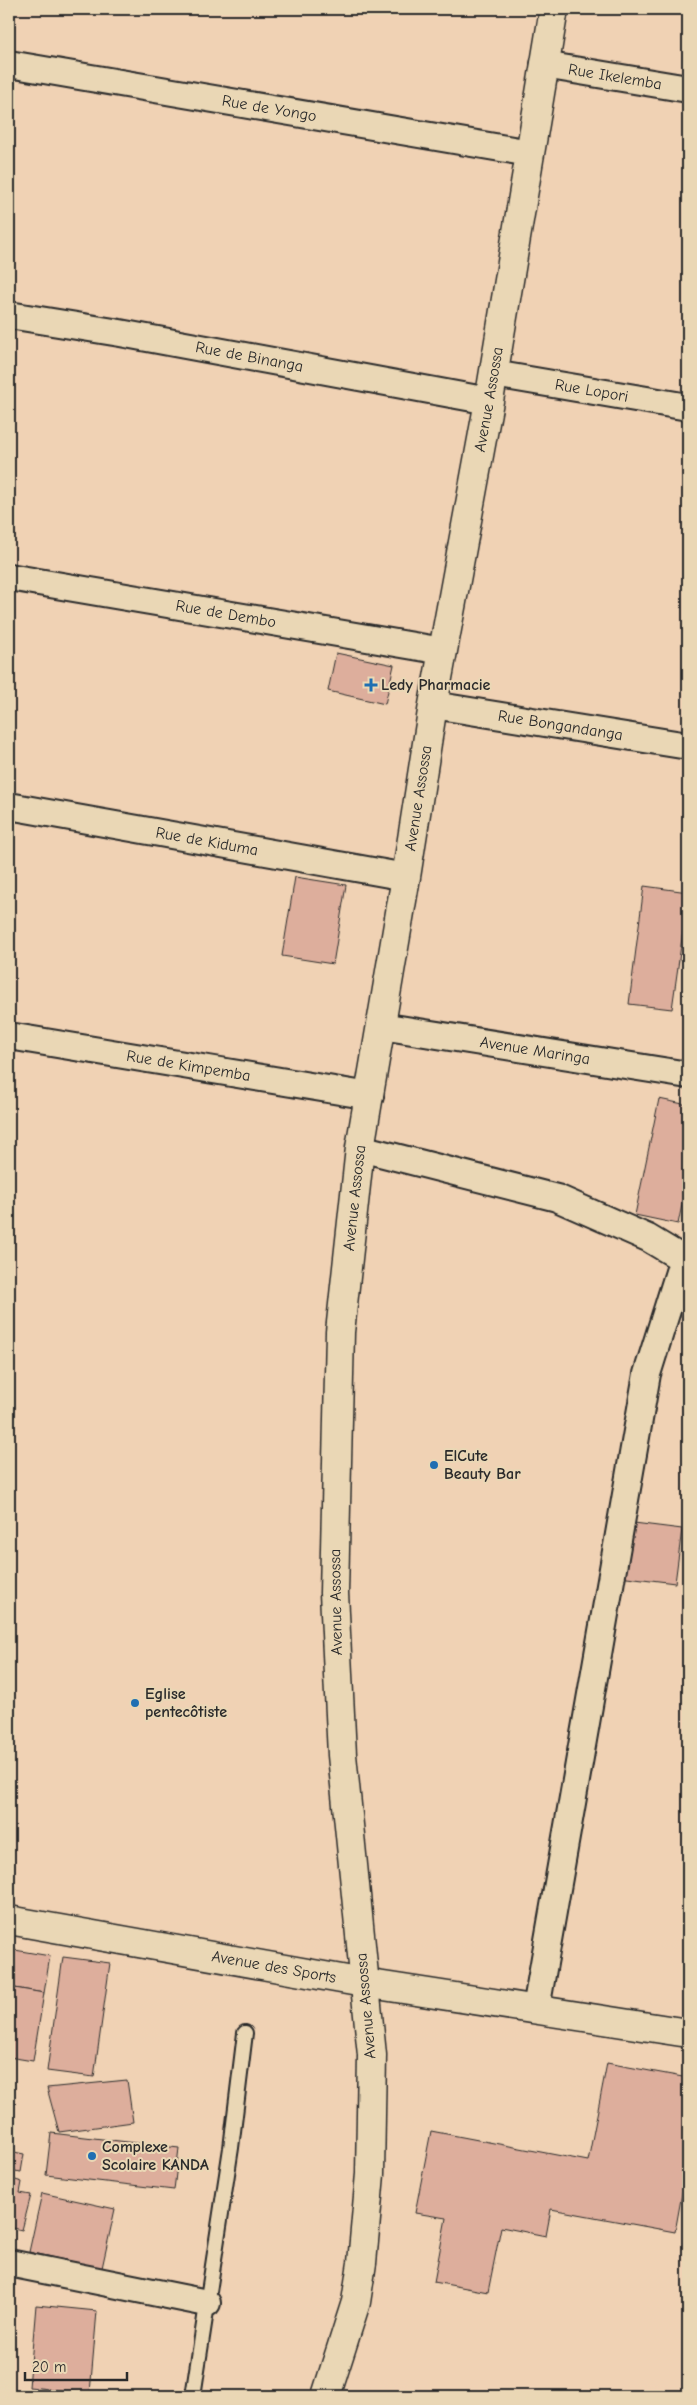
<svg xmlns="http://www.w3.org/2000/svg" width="697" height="2405" font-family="'Comic Neue',sans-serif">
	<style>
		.building { fill: #ddae9c; stroke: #2b2b2b }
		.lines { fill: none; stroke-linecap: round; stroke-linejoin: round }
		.lane-casing { stroke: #2b2b2b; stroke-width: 18 }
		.street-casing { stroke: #2b2b2b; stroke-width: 30 }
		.secondary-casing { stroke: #2b2b2b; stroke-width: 31 }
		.lane { stroke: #ead7b5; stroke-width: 14 }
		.street { stroke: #ead7b5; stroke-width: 26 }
		.secondary { stroke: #ead7b5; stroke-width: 28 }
		.poi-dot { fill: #1f6fb2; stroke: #ead7b5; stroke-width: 2 }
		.labels { text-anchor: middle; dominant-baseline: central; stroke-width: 4; stroke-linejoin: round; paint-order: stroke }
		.street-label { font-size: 16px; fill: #2b2b2b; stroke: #ead7b5 }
		.poi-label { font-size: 16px; font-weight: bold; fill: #2b2b2b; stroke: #ead7b5; text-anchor: start }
	</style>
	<rect width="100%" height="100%" fill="#f0d2b4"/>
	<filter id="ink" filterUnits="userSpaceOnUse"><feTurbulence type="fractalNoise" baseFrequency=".02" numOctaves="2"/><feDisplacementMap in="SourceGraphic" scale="10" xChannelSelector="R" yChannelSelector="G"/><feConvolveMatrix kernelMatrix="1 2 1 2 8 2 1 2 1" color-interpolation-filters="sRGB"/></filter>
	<g filter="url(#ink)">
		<!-- building -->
		<g class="building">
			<path d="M336,653L394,665L385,704L328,691Z"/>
			<path d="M295,877L346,885L333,964L282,956Z"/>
			<path d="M644,886L688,892V932L683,931L672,1009L629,1004Z"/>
			<path d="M659,1099L688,1105V1176L678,1224L635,1215Z"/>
			<path d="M626,1522L682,1529L675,1583L619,1576Z"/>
			<path d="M9,1949L50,1956L44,1993L9,1987Z"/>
			<path d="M63,1957L110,1963L94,2077L47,2071Z"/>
			<path d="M9,1987L44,1993L33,2061L9,2057Z"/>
			<path d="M607,2063L688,2078V2160L675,2232L551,2209L546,2236L501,2227L488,2292L434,2282L446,2218L415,2213L431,2131L588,2161Z"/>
			<path d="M127,2080L133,2122L59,2132L47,2088Z"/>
			<path d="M9,2088H12L9,2107Z"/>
			<path d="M51,2133L179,2148L174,2190L46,2175Z"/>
			<path d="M9,2151L24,2154L21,2172L9,2170Z"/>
			<path d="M9,2178L22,2182L20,2193L31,2195L22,2230L9,2227Z"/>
			<path d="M42,2193L115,2209L102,2268L29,2252Z"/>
			<path d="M36,2305L97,2311L90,2393L29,2387Z"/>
		</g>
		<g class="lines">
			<!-- lane casing -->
			<g class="lane-casing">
				<path id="lane" d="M193,2396L231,2148L245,2033"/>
			</g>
			<!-- street casing -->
			<g class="street-casing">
				<g id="street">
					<path id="s1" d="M9,64L530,153"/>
					<path id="s2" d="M544,65L688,89"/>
					<path id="s3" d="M9,315L120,333L489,401"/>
					<path id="s4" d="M494,374L688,407"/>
					<path id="s5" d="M9,577L443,651"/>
					<path id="s6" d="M433,705L688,746"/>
					<path id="s7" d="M9,806L406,877"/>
					<path id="s8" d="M381,1026L688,1075"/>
					<path id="s9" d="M9,1036L370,1096"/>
					<path d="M360,1148L557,1198L648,1238L688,1262"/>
					<path d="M536,2009L647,1374L683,1259"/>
					<path d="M9,2263L207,2303"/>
				</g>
			</g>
			<!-- secondary casing -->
			<g class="secondary-casing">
				<g id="secondary">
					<path id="s10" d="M9,1920L364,1983L688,2033"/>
					<path id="s11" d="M326,2396L356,2302L362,2263L370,2174L372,2055L342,1755L334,1593L340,1332L360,1148L406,877L433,705L489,401L554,9"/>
				</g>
			</g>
			<!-- lane -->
			<use href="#lane" class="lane"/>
			<!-- street -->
			<use href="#street" class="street"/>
			<!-- secondary -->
			<use href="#secondary" class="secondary"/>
		</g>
	</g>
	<!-- markers -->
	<g class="poi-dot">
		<path d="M368.5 677.5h5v5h5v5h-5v5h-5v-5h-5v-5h5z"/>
		<circle cx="434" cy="1465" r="5"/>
		<circle cx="135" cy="1703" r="5"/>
		<circle cx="92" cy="2156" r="5"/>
	</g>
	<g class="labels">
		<!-- street labels -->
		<g class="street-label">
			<text stroke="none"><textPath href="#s2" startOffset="72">Rue Ikelemba</textPath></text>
			<text stroke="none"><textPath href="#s1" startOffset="264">Rue de Yongo</textPath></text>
			<text stroke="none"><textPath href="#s3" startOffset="244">Rue de Binanga</textPath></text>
			<text stroke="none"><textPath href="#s4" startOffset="99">Rue Lopori</textPath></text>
			<text stroke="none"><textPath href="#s11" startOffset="2016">Avenue Assossa</textPath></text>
			<text stroke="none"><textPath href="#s5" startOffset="220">Rue de Dembo</textPath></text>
			<text stroke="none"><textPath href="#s6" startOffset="129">Rue Bongandanga</textPath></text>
			<text stroke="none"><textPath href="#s11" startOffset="1611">Avenue Assossa</textPath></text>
			<text stroke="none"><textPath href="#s7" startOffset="201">Rue de Kiduma</textPath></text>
			<text stroke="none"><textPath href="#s8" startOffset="156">Avenue Maringa</textPath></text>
			<text stroke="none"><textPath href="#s9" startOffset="182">Rue de Kimpemba</textPath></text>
			<text stroke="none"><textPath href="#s11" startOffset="1206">Avenue Assossa</textPath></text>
			<text transform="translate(336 1602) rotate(-91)">Avenue Assossa</text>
			<text stroke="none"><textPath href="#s10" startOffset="269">Avenue des Sports</textPath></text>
			<text transform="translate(366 2006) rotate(-95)">Avenue Assossa</text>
		</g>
		<!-- poi labels -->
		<g class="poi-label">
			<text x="381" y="685">Ledy Pharmacie</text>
			<text x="444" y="1456">ElCute<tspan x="444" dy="18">Beauty Bar</tspan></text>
			<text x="145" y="1694">Eglise<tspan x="145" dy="18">pentecôtiste</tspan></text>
			<text x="102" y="2147">Complexe<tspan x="102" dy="18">Scolaire KANDA</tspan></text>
		</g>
	</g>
	<!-- margin -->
	<rect width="697" height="2405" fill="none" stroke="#ead7b5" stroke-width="30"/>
	<rect x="15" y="15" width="667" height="2375" fill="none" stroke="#2b2b2b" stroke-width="2" filter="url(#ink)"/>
	<!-- scale -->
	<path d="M25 2372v8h102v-8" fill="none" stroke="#2b2b2b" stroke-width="2.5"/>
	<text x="32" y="2372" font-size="15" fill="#2b2b2b" stroke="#ead7b5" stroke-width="4" paint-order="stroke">20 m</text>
</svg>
